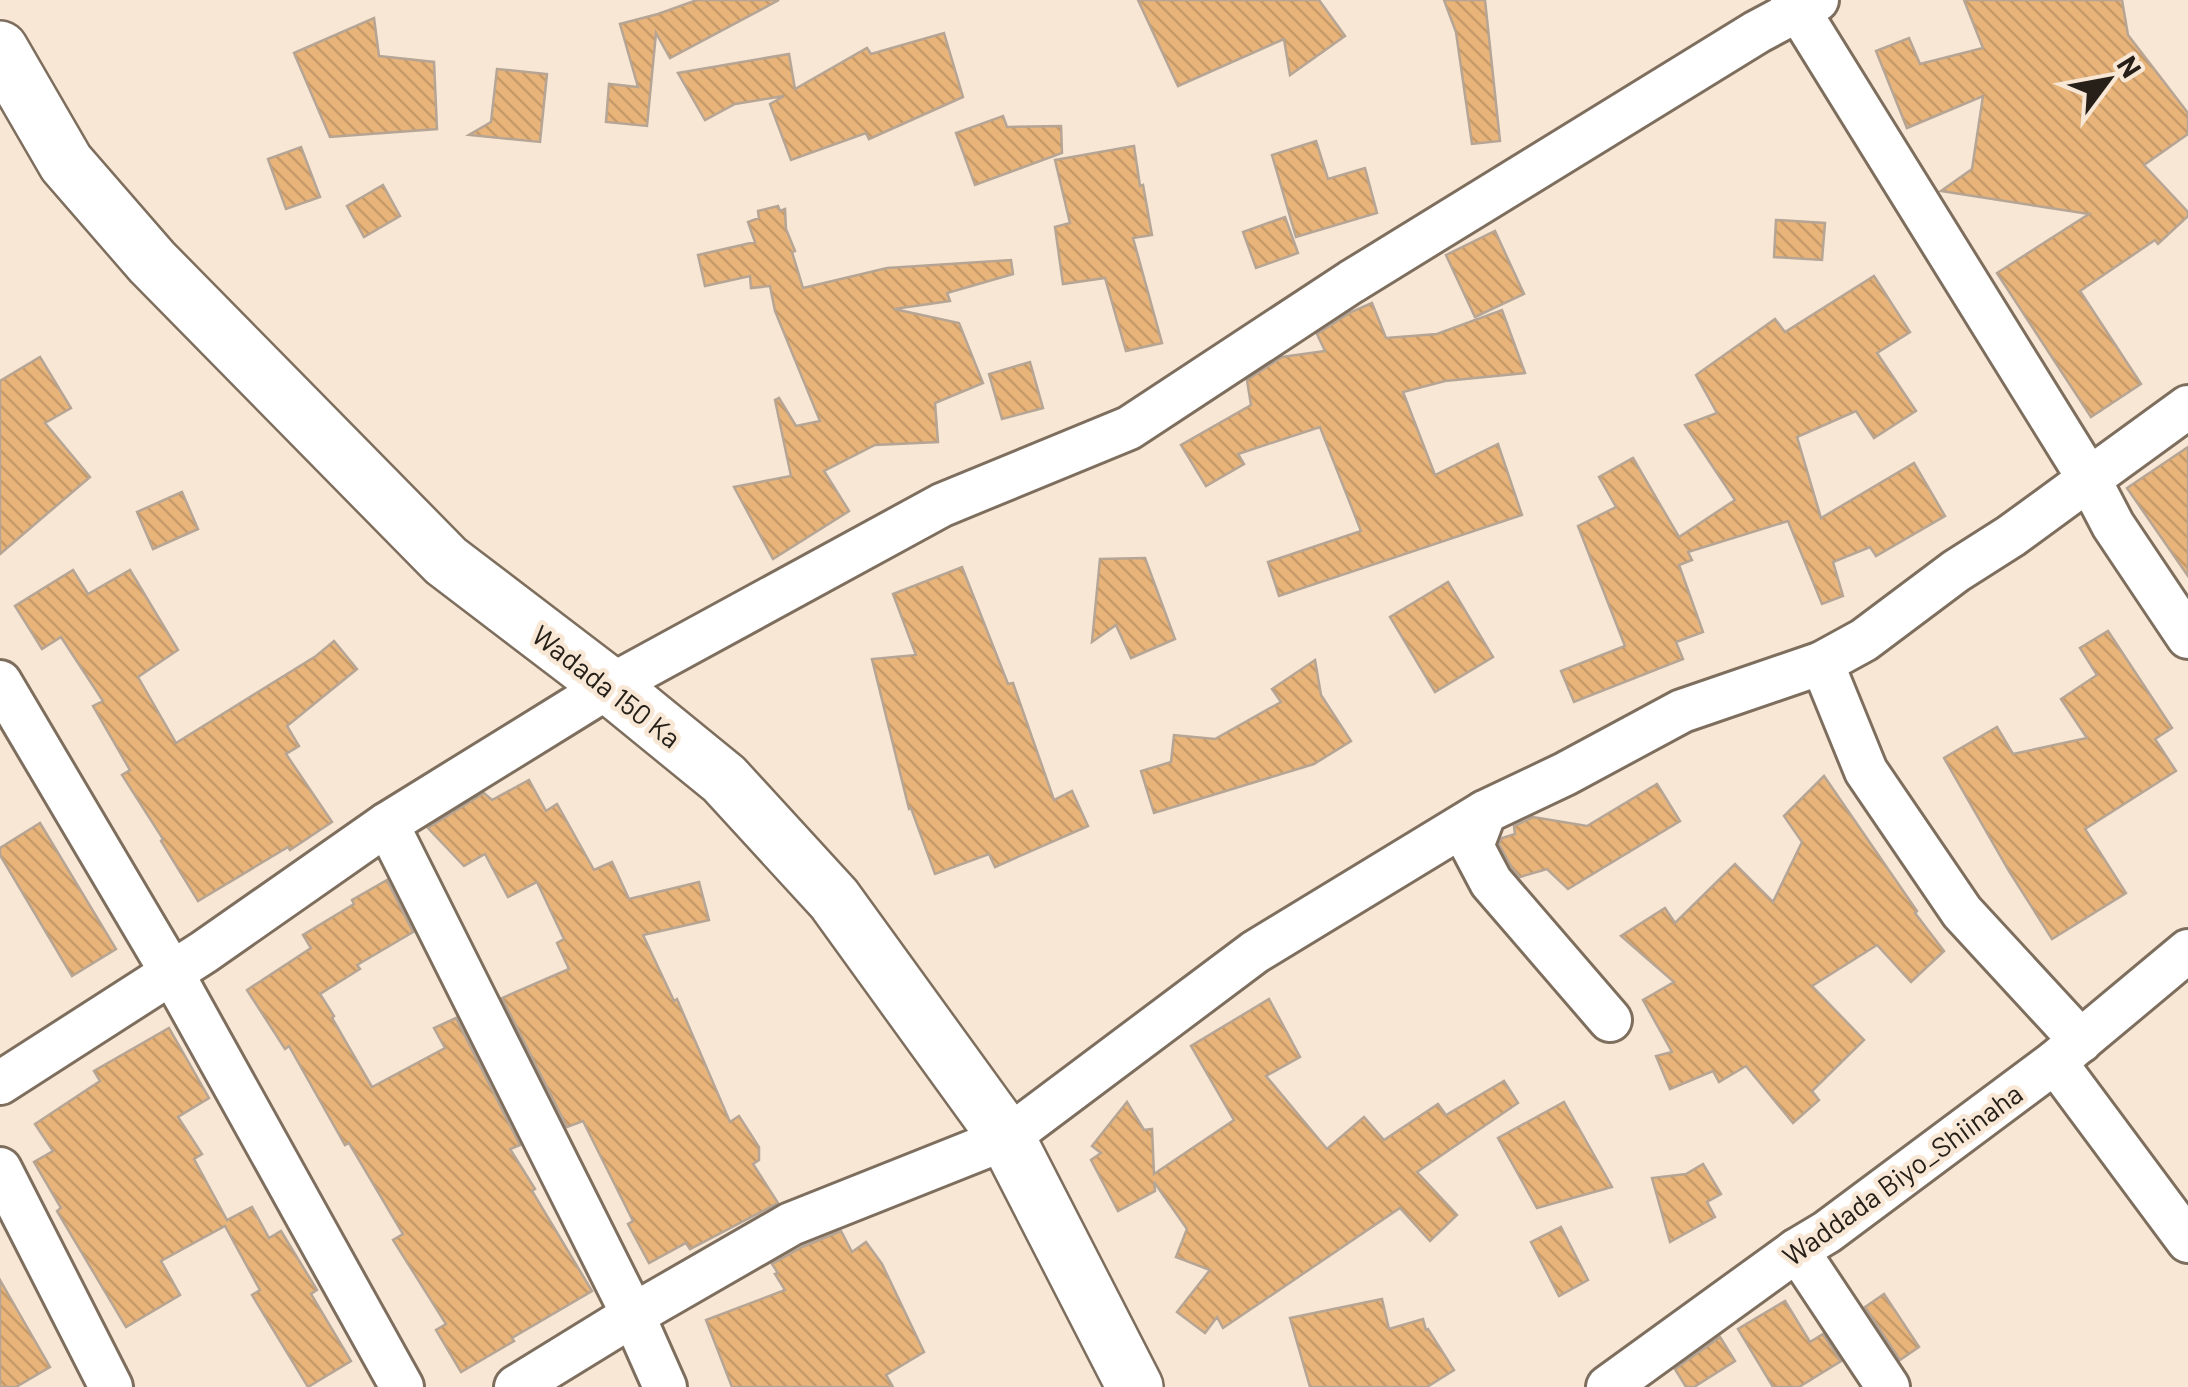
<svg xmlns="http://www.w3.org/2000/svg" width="2188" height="1387" font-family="Barlow,sans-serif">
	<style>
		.building { fill: url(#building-back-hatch); stroke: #b6a594; stroke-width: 2.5 }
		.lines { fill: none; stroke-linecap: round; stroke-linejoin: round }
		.street-casing { stroke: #7e6e5e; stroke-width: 48 }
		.secondary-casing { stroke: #7e6e5e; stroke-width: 60 }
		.street { stroke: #fff; stroke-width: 42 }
		.secondary { stroke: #fff; stroke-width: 55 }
		.labels { text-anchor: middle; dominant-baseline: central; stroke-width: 9; stroke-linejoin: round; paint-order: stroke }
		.street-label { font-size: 28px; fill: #262019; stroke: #f8e7d5 }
	</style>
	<defs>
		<pattern id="building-back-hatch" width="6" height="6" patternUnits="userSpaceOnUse" patternTransform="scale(2.5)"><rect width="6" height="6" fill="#e8b47a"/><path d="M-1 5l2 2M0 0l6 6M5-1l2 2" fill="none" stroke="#c79a69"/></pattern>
	</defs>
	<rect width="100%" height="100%" fill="#f8e7d5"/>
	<!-- building -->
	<g class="building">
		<path d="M697,0H779L670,58L656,33L647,126L606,122L609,84L638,87L620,24L658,14Z"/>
		<path d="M1138,0H1319L1345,36L1290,75L1284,39L1178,86Z"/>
		<path d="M1444,0H1485L1500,141L1472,144L1456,32Z"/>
		<path d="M1964,0H2122L2128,35L2188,113V134L2144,165L2188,212V216L2158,244L2155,240L2080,291L2141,384L2091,417L1997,273L2089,214L1941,191L1972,169L1983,96L1907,128L1876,51L1909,38L1920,64L1983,48Z"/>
		<path d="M374,18L379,56L434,62L437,129L330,137L294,53Z"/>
		<path d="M944,33L963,97L869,139L866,133L791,160L770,104L784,96L735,104L705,120L678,73L789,54L795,89L867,48L871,54Z"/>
		<path d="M497,69L547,74L540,142L469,135L491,122Z"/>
		<path d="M1003,116L1007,127L1061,126L1062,153L975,185L956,133Z"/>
		<path d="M1316,141L1328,179L1365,168L1377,213L1296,237L1272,155Z"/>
		<path d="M1134,146L1140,186L1143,185L1152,235L1133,238L1162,343L1126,351L1105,278L1063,284L1055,227L1070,223L1055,160Z"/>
		<path d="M301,147L320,197L286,209L268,159Z"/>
		<path d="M383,185L400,216L364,237L347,206Z"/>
		<path d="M778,206L780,211L785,209L786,229L795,251L792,252L803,288L887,268L1011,260L1013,274L947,293L950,301L894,309L959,323L983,383L935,403L938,442L875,445L824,471L849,511L773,559L734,487L791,476L775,400L779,398L796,426L820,421L775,311L770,286L751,288L750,276L705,286L698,255L755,242L748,222L759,218L758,211Z"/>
		<path d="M1285,217L1298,253L1256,268L1243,232Z"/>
		<path d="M1776,220L1825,223L1822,260L1774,257Z"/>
		<path d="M1495,231L1524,294L1475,317L1446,255Z"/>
		<path d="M1874,276L1910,332L1877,353L1916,411L1874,438L1856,411L1797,437L1821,518L1914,463L1945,516L1876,556L1870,547L1833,562L1843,596L1822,604L1788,521L1688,552L1692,560L1679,565L1703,632L1676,642L1683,659L1574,702L1561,671L1625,646L1578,526L1616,507L1599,477L1633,458L1679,537L1735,500L1685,425L1717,413L1696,375L1775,319L1785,332Z"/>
		<path d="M1372,303L1386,338L1437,334L1502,310L1525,373L1445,381L1403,392L1435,475L1498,444L1522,515L1279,596L1268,562L1361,531L1320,427L1238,454L1244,464L1206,486L1181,445L1251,405L1247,380L1282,357L1325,351L1317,334L1351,312Z"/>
		<path d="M40,357L71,408L45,423L90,477L0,554V381Z"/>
		<path d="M1030,362L1043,408L1002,419L989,374Z"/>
		<path d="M2188,447V576L2127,488Z"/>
		<path d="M182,492L198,529L153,549L137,512Z"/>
		<path d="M1145,558L1175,639L1131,658L1116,625L1092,642L1100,559Z"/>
		<path d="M962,567L1008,684L1013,683L1054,800L1072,791L1088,826L995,867L989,854L935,874L911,808L909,809L872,659L916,655L893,594Z"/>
		<path d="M73,570L88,594L130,570L178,650L138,677L176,743L316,656L334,641L357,669L287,726L299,746L286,754L332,822L290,850L288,847L198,901L161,841L163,839L122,775L130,770L93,706L103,701L61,637L42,649L15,606Z"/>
		<path d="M1448,582L1493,657L1435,692L1390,617Z"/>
		<path d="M2108,631L2172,728L2155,739L2176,771L2085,829L2126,893L2052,939L2009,871L1944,758L1997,727L2013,754L2087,738L2061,699L2097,675L2080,648Z"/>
		<path d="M1315,660L1321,695L1351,741L1314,764L1154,813L1141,771L1171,762L1174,735L1215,739L1281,702L1272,689Z"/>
		<path d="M1824,776L1917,911L1915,913L1944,951L1911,982L1877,945L1812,986L1864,1040L1812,1091L1819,1100L1793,1123L1746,1066L1719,1082L1713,1071L1670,1089L1656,1056L1672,1052L1643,1000L1674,982L1621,936L1665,908L1675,923L1735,864L1773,902L1802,842L1784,816Z"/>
		<path d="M529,780L546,811L557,804L594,870L612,862L629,899L699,882L709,920L643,935L674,1001L677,999L730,1122L739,1116L759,1147V1160L753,1164L778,1203L690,1249L686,1243L649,1263L628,1224L633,1221L583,1121L567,1127L502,998L569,969L557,943L564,939L537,882L508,897L485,854L464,866L428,828L484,793L492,800Z"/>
		<path d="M1657,784L1680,821L1568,889L1547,869L1520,877L1512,868L1499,844L1502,838L1515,834L1514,826L1533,817L1587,826Z"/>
		<path d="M40,823L116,949L72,976L0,855V848Z"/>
		<path d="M387,880L413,932L357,965L360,969L320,994L334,1016L332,1018L372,1087L445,1048L434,1028L456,1018L520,1145L510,1149L535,1189L532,1191L592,1291L512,1338L514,1341L461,1372L436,1330L446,1324L393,1240L403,1234L349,1143L345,1145L289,1046L285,1049L247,990L311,948L303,935L354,904L352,900Z"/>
		<path d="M1269,999L1300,1057L1266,1076L1327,1149L1364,1117L1384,1140L1438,1104L1446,1115L1504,1081L1518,1103L1417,1172L1457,1215L1430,1241L1400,1208L1223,1328L1217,1317L1205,1333L1177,1312L1210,1270L1176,1257L1187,1229L1154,1182L1155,1191L1118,1211L1091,1160L1101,1153L1092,1146L1127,1102L1144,1130L1152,1129L1154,1174L1234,1120L1191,1046Z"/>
		<path d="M169,1028L209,1098L178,1117L202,1154L194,1159L227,1220L252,1207L269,1238L281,1231L317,1290L311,1294L351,1361L308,1387L252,1295L260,1290L225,1226L161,1261L180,1295L126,1327L57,1211L61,1208L34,1162L53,1151L35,1124L100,1081L94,1071Z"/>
		<path d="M1564,1102L1612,1187L1537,1208L1498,1138Z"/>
		<path d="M1703,1164L1721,1194L1707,1202L1715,1217L1670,1242L1652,1178L1686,1174Z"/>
		<path d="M1561,1227L1588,1280L1559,1296L1531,1242Z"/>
		<path d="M841,1231L852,1252L866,1242L882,1264L924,1352L886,1375L893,1387H732L706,1320L785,1290L775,1274L778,1273L772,1264L802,1247Z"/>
		<path d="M0,1280L50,1367L16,1387H0Z"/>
		<path d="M1884,1294L1919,1347L1900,1360L1865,1307Z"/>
		<path d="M1382,1299L1389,1329L1423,1319L1426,1330L1428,1329L1454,1370L1427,1387H1310L1290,1318Z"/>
		<path d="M1785,1301L1810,1342L1823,1334L1841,1361L1799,1387H1773L1738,1329Z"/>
		<path d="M1720,1337L1735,1361L1694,1387H1686L1675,1369Z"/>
	</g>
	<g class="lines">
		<!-- street casing -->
		<g class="street-casing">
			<g id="street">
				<path d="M1792,0L2089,479L2011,536L1956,571L1864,640L1822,663L1866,771L1962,912L2081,1041"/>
				<path d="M2188,407L2089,479L2113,525L2188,637"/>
				<path d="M0,682L172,973L402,1387"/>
				<path d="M387,824L633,1315L665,1387"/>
				<path d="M1610,1020L1491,882L1472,846L1485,812L1565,774L1682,711L1822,663"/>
				<path d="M2055,1062L2188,1241"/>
				<path d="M0,1083L204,952L387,824L610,686L942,505L1129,428L1351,282L1757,32L1817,0"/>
				<path d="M0,1169L111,1387"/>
				<path d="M1797,1250L1888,1387"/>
				<path d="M516,1387L633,1315L791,1224L1007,1138L1255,952L1485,812"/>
				<path d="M1608,1387L1797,1250L1827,1232L2055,1062L2188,951"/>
			</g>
		</g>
		<!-- secondary casing -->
		<g class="secondary-casing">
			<path id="secondary" d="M0,49L66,163L152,262L446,561L610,686L724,779L834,899L1007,1138L1135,1387"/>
		</g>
		<!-- street -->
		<use href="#street" class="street"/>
		<!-- secondary -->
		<use href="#secondary" class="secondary"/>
	</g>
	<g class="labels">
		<!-- street labels -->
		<g class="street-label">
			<text transform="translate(607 686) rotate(38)">Wadada 150 Ka</text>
			<text transform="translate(1902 1174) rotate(-36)">Waddada Biyo_Shiinaha</text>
		</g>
	</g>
	<!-- north arrow -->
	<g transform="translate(2108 80) rotate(58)" stroke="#f8e7d5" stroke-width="8" paint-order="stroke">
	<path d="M0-8L18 38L0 25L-18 38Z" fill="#262019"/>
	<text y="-15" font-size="28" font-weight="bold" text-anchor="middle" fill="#262019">N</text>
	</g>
</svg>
